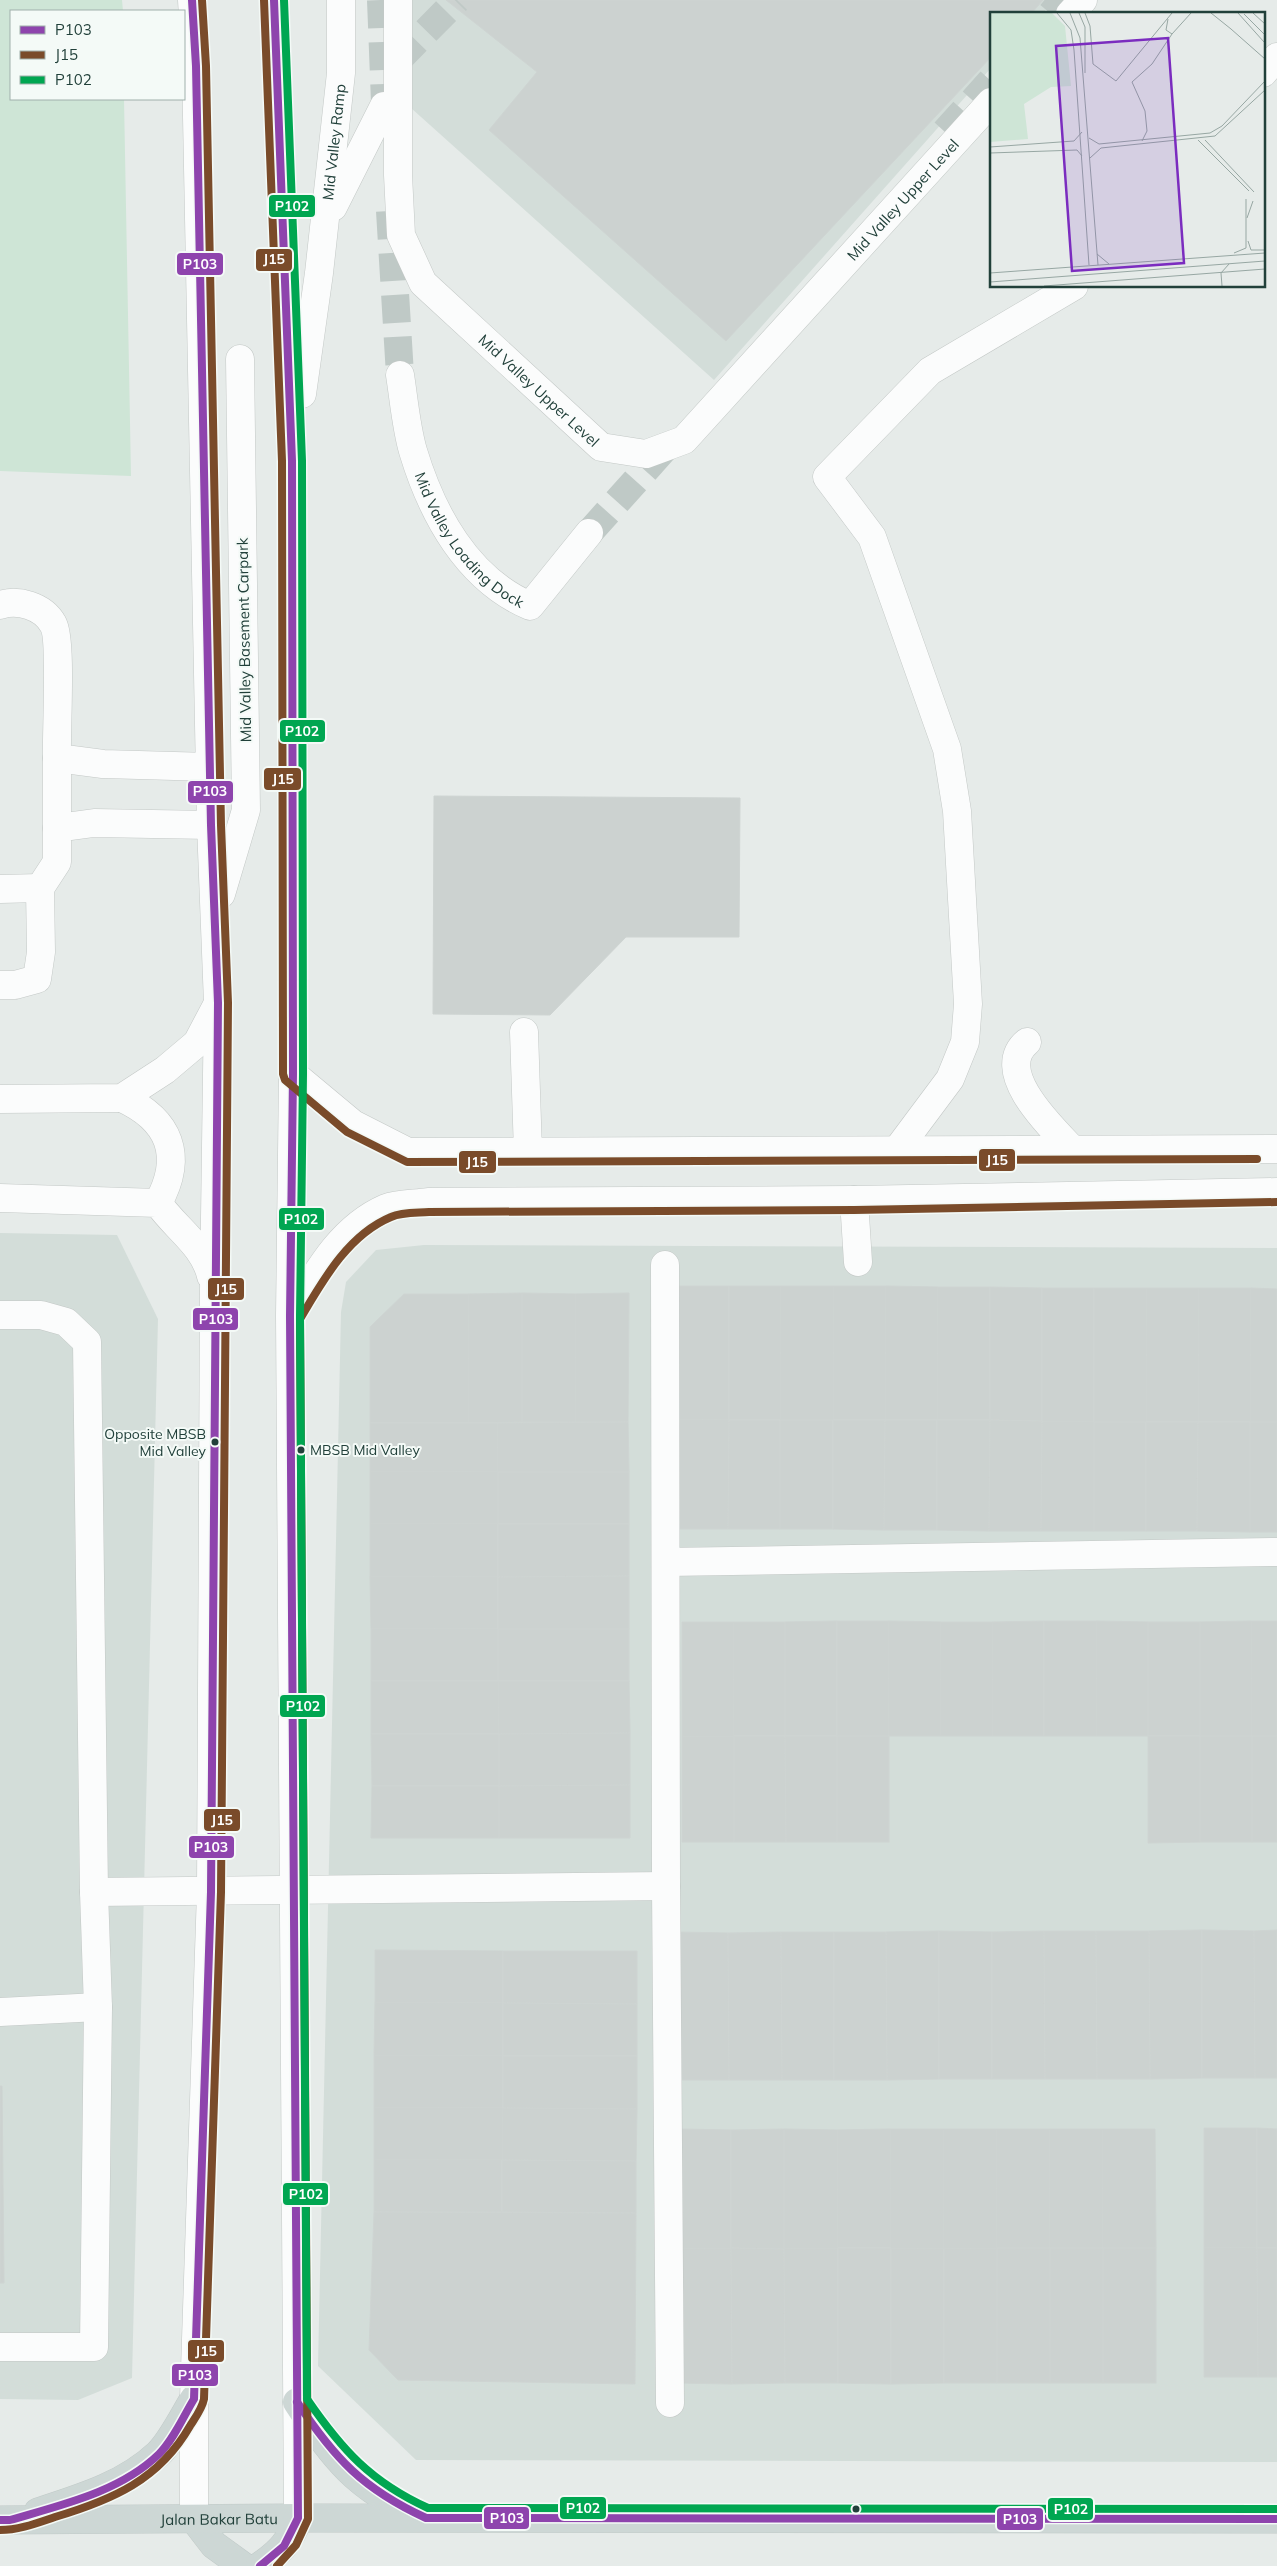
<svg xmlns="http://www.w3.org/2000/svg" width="1277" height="2566" font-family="Mulish,sans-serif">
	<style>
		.built { fill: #d3ddd9 }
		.green { fill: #cee5d6 }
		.building { fill: #ccd2d0; stroke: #ced4d2 }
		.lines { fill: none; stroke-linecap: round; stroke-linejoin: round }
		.minor-tunnel { stroke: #bfc9c6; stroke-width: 28; stroke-dasharray: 28 14; stroke-linecap: butt }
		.minor-casing { stroke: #c3c8c6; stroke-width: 29 }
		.major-casing { stroke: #c1cac8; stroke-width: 29 }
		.minor { stroke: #fbfcfc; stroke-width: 28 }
		.major { stroke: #cdd7d5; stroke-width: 28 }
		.bus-1-casing { stroke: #f4faf7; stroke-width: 11 }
		.bus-2-casing { stroke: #f4faf7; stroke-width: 11 }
		.bus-3-casing { stroke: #f4faf7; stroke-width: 11 }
		.bus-1 { stroke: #8e44ad; stroke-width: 8 }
		.bus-2 { stroke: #7a4b2a; stroke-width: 8 }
		.bus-3 { stroke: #00a651; stroke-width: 8 }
		.bus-dot { fill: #21403a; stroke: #f4faf7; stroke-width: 2 }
		.labels { text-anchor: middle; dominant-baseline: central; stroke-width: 4; stroke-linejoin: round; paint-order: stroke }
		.bus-label { font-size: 14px; fill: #21403a; stroke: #f4faf7; text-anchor: end }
		.street-label { font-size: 15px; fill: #21403a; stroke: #f4faf7 }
		.inset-road { fill: none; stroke: #97a7a3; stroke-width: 1 }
		.view { fill: #7b2cbf; fill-opacity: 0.15; stroke: #7b2cbf; stroke-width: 2.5 }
		.inset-edge { fill: none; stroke: #21403a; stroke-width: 2.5 }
		.line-badge { stroke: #f4faf7; stroke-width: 2 }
		.badge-label { font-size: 14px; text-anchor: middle; font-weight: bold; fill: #fff }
	</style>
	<rect width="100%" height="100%" fill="#e6ebe9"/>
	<!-- built -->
	<g class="built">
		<path d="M412,0H1055L1042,14H991V68L714,380L411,108Z"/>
		<path d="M0,1233L117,1235L158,1319L132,2378L78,2400L0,2399Z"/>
		<path d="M424,1245L1277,1248V2462L416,2460L318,2366L341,1312L346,1282L376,1250Z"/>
	</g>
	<!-- green -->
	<path class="green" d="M0,0H122L123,11H11V99H124L131,476L0,471Z"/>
	<!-- building -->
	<g class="building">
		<path d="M446,0H1043L1031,14H991V57L726,341L489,130L537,72Z"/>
		<path d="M434,796L740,798L739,937H626L550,1015L433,1014Z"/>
		<path d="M677,1286H729V1420L676,1419Z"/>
		<path d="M729,1286H781L780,1420H729Z"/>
		<path d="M781,1286H834L833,1420H780Z"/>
		<path d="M834,1286H886L885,1420H833Z"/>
		<path d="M886,1286L938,1287L937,1420H885Z"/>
		<path d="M938,1287H990V1420H937Z"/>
		<path d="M990,1287L1042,1288V1421L990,1420Z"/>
		<path d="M1042,1288H1094V1422L1042,1421Z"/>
		<path d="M1094,1288H1147L1146,1422H1094Z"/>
		<path d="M1147,1288H1199L1198,1422H1146Z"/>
		<path d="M1199,1288H1251L1250,1422H1198Z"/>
		<path d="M1251,1288L1277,1289V1422H1250Z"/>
		<path d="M522,1293L575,1294L576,1422H522Z"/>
		<path d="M522,1293V1422L469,1423L468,1294Z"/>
		<path d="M629,1293L628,1422H576L575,1294Z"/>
		<path d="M404,1294H468L469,1423H370V1327Z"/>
		<path d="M676,1419L729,1420L728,1529H676Z"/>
		<path d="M729,1420H780V1529H728Z"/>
		<rect x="780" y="1420" width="53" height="109"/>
		<path d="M833,1420H885L884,1530L833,1529Z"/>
		<path d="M885,1420H937V1530H884Z"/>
		<path d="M937,1420H990L989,1531L937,1530Z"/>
		<path d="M990,1420L1042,1421L1041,1531H989Z"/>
		<path d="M1042,1421L1094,1422V1531H1041Z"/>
		<path d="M628,1422L629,1472H498L497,1423Z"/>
		<rect x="1094" y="1422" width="52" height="109"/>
		<path d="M1146,1422H1198L1197,1531H1146Z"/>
		<path d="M1198,1422H1250V1532L1197,1531Z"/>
		<rect x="1250" y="1422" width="27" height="110"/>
		<path d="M370,1423H497L498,1472L370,1471Z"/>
		<path d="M370,1471L498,1472V1524L370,1523Z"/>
		<rect x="498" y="1472" width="131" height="52"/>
		<path d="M370,1523L498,1524V1577L370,1576Z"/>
		<path d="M498,1524H629V1576L498,1577Z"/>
		<path d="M370,1576L498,1577V1629L371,1628Z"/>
		<path d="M629,1576V1629H498V1577Z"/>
		<path d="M837,1621V1736H785V1622Z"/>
		<path d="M837,1621H888L889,1736H837Z"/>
		<path d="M888,1621L941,1622L940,1736H889Z"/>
		<path d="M1044,1621V1736H993L992,1622Z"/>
		<path d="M1044,1621H1096L1097,1736H1044Z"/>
		<path d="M1096,1621L1148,1622V1736H1097Z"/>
		<path d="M1251,1621H1277V1736H1252Z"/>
		<path d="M1251,1621L1252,1736H1200V1622Z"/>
		<path d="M682,1622H733L734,1736L682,1737Z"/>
		<path d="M733,1622H785V1736H734Z"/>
		<path d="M941,1622H992L993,1736H940Z"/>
		<rect x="1148" y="1622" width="52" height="114"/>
		<path d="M371,1628L498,1629V1681H371Z"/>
		<rect x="498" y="1629" width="131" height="52"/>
		<path d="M371,1681H498L499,1734H371Z"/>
		<path d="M498,1681H629L630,1733L499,1734Z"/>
		<path d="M630,1733V1785L499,1786V1734Z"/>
		<path d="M371,1734H499V1786H372Z"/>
		<path d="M734,1736H785L786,1842H734Z"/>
		<path d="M734,1736V1842H682V1737Z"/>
		<path d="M785,1736H837V1842H786Z"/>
		<rect x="837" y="1736" width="52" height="106"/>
		<path d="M1148,1736H1200V1842L1148,1843Z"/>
		<rect x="1200" y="1736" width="52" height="106"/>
		<rect x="1252" y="1736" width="25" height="106"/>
		<path d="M630,1785V1838H499V1786Z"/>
		<path d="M372,1786H499V1838H371Z"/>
		<path d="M1202,1930V2078L1150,2079L1149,1931Z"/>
		<path d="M1202,1930L1254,1931L1255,2078H1202Z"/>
		<path d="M1277,1930V2078H1255L1254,1931Z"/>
		<path d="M939,1931V2079L887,2080L886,1932Z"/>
		<path d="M939,1931L992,1932V2079H939Z"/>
		<path d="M1044,1931L1045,2079H992V1932Z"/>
		<path d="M1044,1931H1096L1097,2079H1045Z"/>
		<path d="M1096,1931H1149L1150,2079H1097Z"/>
		<path d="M675,1932L728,1933L729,2080H676Z"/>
		<path d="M781,1932L782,2080H729L728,1933Z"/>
		<path d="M781,1932H834V2080H782Z"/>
		<path d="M834,1932H886L887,2080H834Z"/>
		<path d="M375,1950L503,1951V2003L375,2002Z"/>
		<path d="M503,1951H637V2004L503,2003Z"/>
		<path d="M375,2002L503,2003V2056L374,2055Z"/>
		<path d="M503,2003L637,2004V2056H503Z"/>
		<path d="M374,2055L503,2056V2108L374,2107Z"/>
		<path d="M503,2056H637V2109L503,2108Z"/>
		<path d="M0,2086H2L4,2283H0Z"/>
		<path d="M374,2107L503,2108L502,2160L374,2159Z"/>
		<path d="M503,2108L637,2109L636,2161L502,2160Z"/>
		<path d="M1204,2128H1257V2248L1204,2247Z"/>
		<path d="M1257,2128L1277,2129V2248H1257Z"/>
		<path d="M678,2129L731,2130V2248L678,2249Z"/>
		<path d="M784,2129L837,2130L838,2248L784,2249Z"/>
		<path d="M784,2129V2249L731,2248V2130Z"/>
		<path d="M890,2129H943L944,2249L891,2248Z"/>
		<path d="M890,2129L891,2248H838L837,2130Z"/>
		<path d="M943,2129H996L997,2248L944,2249Z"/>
		<path d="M996,2129H1049L1050,2248H997Z"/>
		<path d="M1049,2129H1102L1103,2248H1050Z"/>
		<path d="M1102,2129H1155L1156,2248H1103Z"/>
		<path d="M374,2159L502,2160V2212H374Z"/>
		<path d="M502,2160L636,2161V2213L502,2212Z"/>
		<path d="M374,2212L636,2213L635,2384L398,2380L369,2350Z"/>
		<path d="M1204,2247L1257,2248L1258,2377H1204Z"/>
		<path d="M731,2248L732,2384L679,2383L678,2249Z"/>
		<path d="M731,2248L784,2249L785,2383L732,2384Z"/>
		<path d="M838,2248V2383H785L784,2249Z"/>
		<path d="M838,2248H891V2384L838,2383Z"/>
		<path d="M891,2248L944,2249V2383L891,2384Z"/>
		<path d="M997,2248V2383H944V2249Z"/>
		<rect x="997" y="2248" width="53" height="135"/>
		<rect x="1050" y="2248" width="53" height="135"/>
		<rect x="1103" y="2248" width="53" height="135"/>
		<path d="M1257,2248H1277V2377H1258Z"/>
	</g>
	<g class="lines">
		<!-- minor-tunnel -->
		<g class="minor-tunnel">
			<path d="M381,0L386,128"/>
			<path d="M1051,14L1063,0"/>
			<path d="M397,61L457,0"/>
			<path d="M945,132L991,81"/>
			<path d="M390,211L400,375"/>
			<path d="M589,533L673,439"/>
		</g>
		<!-- minor casing -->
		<g class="minor-casing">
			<g id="minor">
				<path d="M192,0L196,66L211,825L218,1003L214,1290L211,1892L194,2399V2519"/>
				<path d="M274,0L292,461L293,1074L290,1316L298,2518"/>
				<path id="s1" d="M398,0V175L401,235L423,283L601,447L646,454L684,440L991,102"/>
				<path d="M1070,14L1083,0"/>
				<path d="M1263,73L1277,57"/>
				<path d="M333,207L384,106"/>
				<path id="s2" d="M400,375C404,400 406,427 413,451C432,514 467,579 530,606L589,533"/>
				<path id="s3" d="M302,394L319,273L341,73V0"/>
				<path d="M0,605C18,599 43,606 53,624C62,638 56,734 57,758L103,764L210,767"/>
				<path d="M57,828V758"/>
				<path d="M0,889L40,888"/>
				<path d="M221,894L246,810L240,359"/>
				<path d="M0,985H15L37,979L41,952L40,888L57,862V828L94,823L211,825"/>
				<path d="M524,1032L528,1152"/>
				<path d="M1027,1042C992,1071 1051,1127 1072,1149"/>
				<path d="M293,1074L353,1124L408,1152L1277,1149"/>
				<path d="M122,1098C170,1120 184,1156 158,1203"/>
				<path d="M0,1099L122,1098L165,1070L197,1043L216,1007"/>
				<path d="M897,1150L950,1079L965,1042L968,1004L957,811L947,749L872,537L827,477L930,371L1074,286"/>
				<path d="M0,1198L158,1203C175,1228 204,1245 211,1276"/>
				<path d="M854,1200L858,1262"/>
				<path d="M665,1265L666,1886L670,2403"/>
				<path d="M0,1315H41L66,1322L87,1342L94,1892L98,2007L94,2347H0"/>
				<path d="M291,1315C316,1274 340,1228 386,1208C398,1203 415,1204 428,1202L854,1200L1277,1192"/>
				<path d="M666,1562L1277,1552"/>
				<path d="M94,1892L666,1886"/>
				<path d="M0,2012L98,2007"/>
			</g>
		</g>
		<!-- major casing -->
		<g class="major-casing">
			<g id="major">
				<path d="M297,2402C333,2458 358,2489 420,2516"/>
				<path d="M38,2512C81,2498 125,2485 158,2454C171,2442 184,2415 194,2399"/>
				<path d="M194,2519L214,2545L243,2566"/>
				<path id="s4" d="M0,2520L298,2518L1277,2519"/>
				<path d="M260,2566C279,2553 291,2541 298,2518"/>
			</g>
		</g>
		<!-- minor -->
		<use href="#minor" class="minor"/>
		<!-- major -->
		<use href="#major" class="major"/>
		<!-- bus-1 casing -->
		<g class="bus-1-casing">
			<g id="bus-1">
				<path d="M297,2402C335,2459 363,2489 426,2518L1277,2519"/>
				<path d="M0,2520H10C61,2505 120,2492 159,2454C174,2439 183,2417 194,2399L211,1892L218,1003L211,825L196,66L192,0"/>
				<path d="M260,2566L284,2546L298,2518L290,1316L293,1074L292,461L274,0"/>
			</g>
		</g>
		<!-- bus-2 casing -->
		<g class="bus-2-casing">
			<g id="bus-2">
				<path d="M264,0L282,461L283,1074L285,1080L347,1132L407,1162L1257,1159"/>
				<path d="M0,2530C19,2530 37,2523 55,2517C112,2500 159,2480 190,2426C195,2418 202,2409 204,2399L221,1892L228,1003L221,825L206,66L202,0"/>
				<path d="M277,2566L296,2545L308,2519L300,1319C323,1280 348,1235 391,1217C402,1212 416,1213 429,1212L854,1210L1277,1202"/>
			</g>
		</g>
		<!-- bus-3 casing -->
		<g class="bus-3-casing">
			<path id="bus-3" d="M284,0L302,461L303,1074L300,1316L307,2399C342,2450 371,2482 428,2508L1277,2509"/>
		</g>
		<!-- bus-1 -->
		<use href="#bus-1" class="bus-1"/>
		<!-- bus-2 -->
		<use href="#bus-2" class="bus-2"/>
		<!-- bus-3 -->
		<use href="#bus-3" class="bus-3"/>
	</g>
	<!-- markers -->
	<g class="bus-dot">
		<circle cx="215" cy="1442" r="4.5"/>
		<circle cx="301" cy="1450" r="4.5"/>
		<circle cx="856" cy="2509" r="4.5"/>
	</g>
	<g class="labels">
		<!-- bus labels -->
		<g class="bus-label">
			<text x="206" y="1434">Opposite MBSB<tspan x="206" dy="17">Mid Valley</tspan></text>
			<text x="310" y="1450" text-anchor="start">MBSB Mid Valley</text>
		</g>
		<!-- street labels -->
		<g class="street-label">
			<text stroke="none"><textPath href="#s3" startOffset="254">Mid Valley Ramp</textPath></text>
			<text stroke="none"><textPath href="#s1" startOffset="941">Mid Valley Upper Level</textPath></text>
			<text stroke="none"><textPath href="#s1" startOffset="446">Mid Valley Upper Level</textPath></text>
			<text stroke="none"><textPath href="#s2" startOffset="185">Mid Valley Loading Dock</textPath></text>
			<text transform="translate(244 640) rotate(-91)">Mid Valley Basement Carpark</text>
			<text stroke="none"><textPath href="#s4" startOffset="219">Jalan Bakar Batu</textPath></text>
		</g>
	</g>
	<!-- overview -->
	<g transform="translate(990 12)">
		<rect width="275" height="275" fill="#e6ebe9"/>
		<path d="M0,1H62L75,14L81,74L61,75L34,92L38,127L0,130Z" fill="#cee5d6"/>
		<path class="inset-road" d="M67,1L81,18L84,38L99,253M80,1L90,26L108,253M89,1L95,15V61M95,1L100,14L103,52L126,69L182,1M221,1L241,17M248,1L274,30M263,1L275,12M254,2L275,23M178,7L176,18L182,22M241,17L275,47M182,22L201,1M99,126L109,132L220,121L232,114L275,69M208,128L259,179M215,128L264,180M152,129L157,119L155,99L142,70L162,52L182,22M0,135L84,129L92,120M0,141L87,138L92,144M100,146L111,136L225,124L275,78M257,206L263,189M258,229L261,238H275M244,241L256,236V187M107,242L119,252M0,261L275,241M0,270L275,249M54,274L275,257M232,274L231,261L239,252"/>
		<path class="view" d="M178,26L194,251L82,259L66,34Z"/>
		<rect width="275" height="275" class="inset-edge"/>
	</g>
	<g class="line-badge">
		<rect x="268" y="194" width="48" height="24" rx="5" fill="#00a651"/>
		<rect x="255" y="248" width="38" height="24" rx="5" fill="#7a4b2a"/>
		<rect x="176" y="252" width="48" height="24" rx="5" fill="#8e44ad"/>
		<rect x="279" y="719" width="47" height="24" rx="5" fill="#00a651"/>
		<rect x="263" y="767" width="39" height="24" rx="5" fill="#7a4b2a"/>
		<rect x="187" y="780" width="47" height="24" rx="5" fill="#8e44ad"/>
		<rect x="978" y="1148" width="38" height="24" rx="5" fill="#7a4b2a"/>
		<rect x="458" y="1150" width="39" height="24" rx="5" fill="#7a4b2a"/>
		<rect x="278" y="1207" width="47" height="24" rx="5" fill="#00a651"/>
		<rect x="207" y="1277" width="38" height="24" rx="5" fill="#7a4b2a"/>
		<rect x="192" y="1307" width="47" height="24" rx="5" fill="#8e44ad"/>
		<rect x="279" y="1694" width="47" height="24" rx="5" fill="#00a651"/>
		<rect x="203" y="1808" width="38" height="24" rx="5" fill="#7a4b2a"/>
		<rect x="188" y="1835" width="47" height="24" rx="5" fill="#8e44ad"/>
		<rect x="282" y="2182" width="47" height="24" rx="5" fill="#00a651"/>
		<rect x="187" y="2339" width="38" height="24" rx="5" fill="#7a4b2a"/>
		<rect x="171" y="2363" width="48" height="24" rx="5" fill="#8e44ad"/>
		<rect x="559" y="2496" width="48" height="24" rx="5" fill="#00a651"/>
		<rect x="1047" y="2497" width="47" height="24" rx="5" fill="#00a651"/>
		<rect x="483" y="2506" width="47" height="24" rx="5" fill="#8e44ad"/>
		<rect x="996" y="2507" width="48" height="24" rx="5" fill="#8e44ad"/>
	</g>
	<g class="badge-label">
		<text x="292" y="211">P102</text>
		<text x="274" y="264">J15</text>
		<text x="200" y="269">P103</text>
		<text x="302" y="736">P102</text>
		<text x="283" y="784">J15</text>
		<text x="210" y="796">P103</text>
		<text x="997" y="1165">J15</text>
		<text x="477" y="1167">J15</text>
		<text x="301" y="1224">P102</text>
		<text x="226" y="1294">J15</text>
		<text x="216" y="1324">P103</text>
		<text x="303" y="1711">P102</text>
		<text x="222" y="1825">J15</text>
		<text x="211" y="1852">P103</text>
		<text x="306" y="2199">P102</text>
		<text x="206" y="2356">J15</text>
		<text x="195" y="2380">P103</text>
		<text x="583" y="2513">P102</text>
		<text x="1071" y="2514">P102</text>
		<text x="507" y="2523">P103</text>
		<text x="1020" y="2524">P103</text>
	</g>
	<!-- legend -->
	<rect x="10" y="10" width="175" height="90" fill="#f4faf7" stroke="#a0b0ab"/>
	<rect x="20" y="26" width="25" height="8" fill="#8e44ad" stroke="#a0b0ab"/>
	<text x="55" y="35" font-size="15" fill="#21403a">P103</text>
	<rect x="20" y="51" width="25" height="8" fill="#7a4b2a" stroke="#a0b0ab"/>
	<text x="55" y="60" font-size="15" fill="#21403a">J15</text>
	<rect x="20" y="76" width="25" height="8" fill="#00a651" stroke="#a0b0ab"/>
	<text x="55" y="85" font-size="15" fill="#21403a">P102</text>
</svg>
